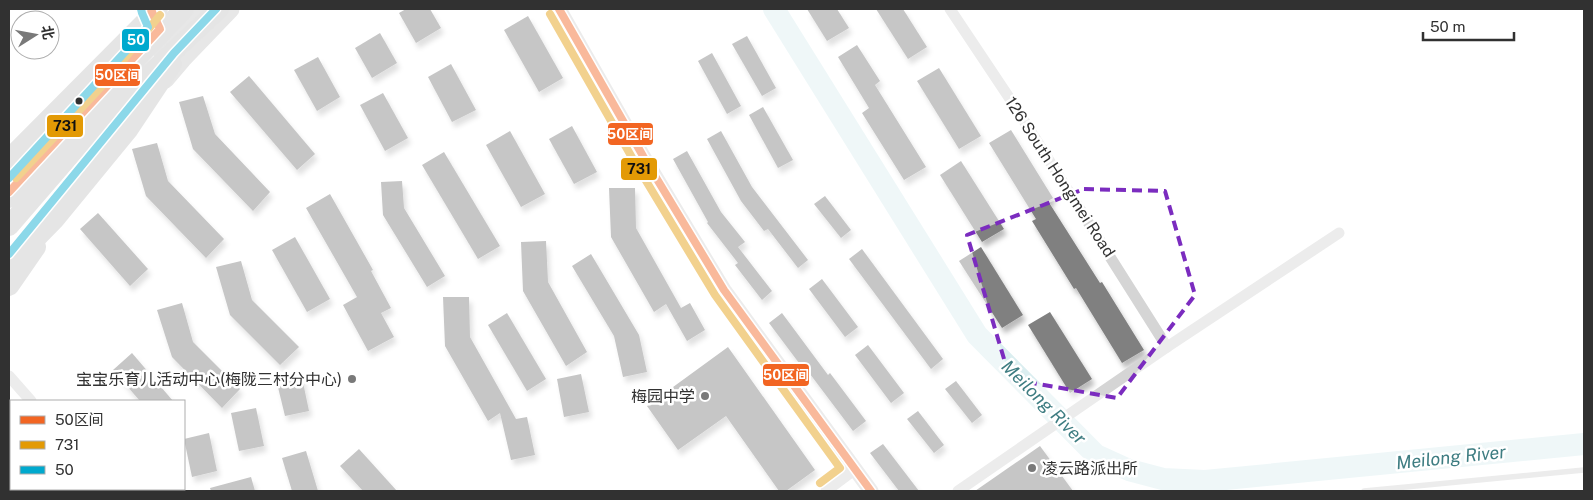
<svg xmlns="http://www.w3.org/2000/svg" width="1593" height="500" font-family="'Public Sans','Noto Sans SC',sans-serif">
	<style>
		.green { fill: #f2f3ec }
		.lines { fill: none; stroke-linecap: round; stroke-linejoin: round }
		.river { stroke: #dbeef0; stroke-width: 22 }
		.building { fill: #808080; filter: url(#shadow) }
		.service { stroke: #d5d5d5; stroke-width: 5.5 }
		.minor { stroke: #d5d5d5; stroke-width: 11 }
		.tertiary { stroke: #d5d5d5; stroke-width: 15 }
		.primary { stroke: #c9c9c9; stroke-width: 19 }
		.trunk { stroke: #c6c6c6; stroke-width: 20 }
		.trunk-bridge { stroke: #c6c6c6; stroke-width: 20 }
		.bus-1-casing { stroke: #fff; stroke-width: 11 }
		.bus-2-casing { stroke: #fff; stroke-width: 11 }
		.bus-3-casing { stroke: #fff; stroke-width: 11 }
		.bus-1 { stroke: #f26522; stroke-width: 8 }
		.bus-2 { stroke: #e39a05; stroke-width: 8 }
		.bus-3 { stroke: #00a9ce; stroke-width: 8 }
		.marked { fill: none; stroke: #7b2cbf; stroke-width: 4; stroke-dasharray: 10 6; stroke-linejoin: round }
		.bus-dot { fill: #313131; stroke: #fff; stroke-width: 2 }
		.poi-dot { fill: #797979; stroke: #fff; stroke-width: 2 }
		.labels { text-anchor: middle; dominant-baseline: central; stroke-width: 5; stroke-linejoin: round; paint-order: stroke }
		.street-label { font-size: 16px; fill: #313131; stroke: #fff }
		.poi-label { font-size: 16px; fill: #313131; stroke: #fff; text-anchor: end }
		.water-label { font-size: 18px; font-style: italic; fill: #3e7d82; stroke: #fff }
		.line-badge { stroke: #fff; stroke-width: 2 }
		.badge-label { font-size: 14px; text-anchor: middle; font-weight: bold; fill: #fff }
		.pale-badge-label { font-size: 14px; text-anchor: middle; font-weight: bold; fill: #111 }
	</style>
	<defs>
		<filter id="shadow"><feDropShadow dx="3" dy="5.5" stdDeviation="2.5" flood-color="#0004"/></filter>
	</defs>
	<rect width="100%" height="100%" fill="#fff"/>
	<!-- green -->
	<path class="green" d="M9,411L11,414V489H77L79,491H9Z"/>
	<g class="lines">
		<!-- river -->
		<path class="river" d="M774,9L977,335L1096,455L1129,470L1163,479L1205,481L1584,444"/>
	</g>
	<!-- building -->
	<g class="building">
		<path d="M406,9H430L441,28L416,43L399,13Z"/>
		<path d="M807,9H837L849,28L827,41Z"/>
		<path d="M876,9H903L927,47L908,59Z"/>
		<path d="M528,16L563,78L539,92L504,30Z"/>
		<path d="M380,33L397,63L372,78L355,48Z"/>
		<path d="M747,36L776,88L762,96L732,44Z"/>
		<path d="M857,45L880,81L875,85L926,167L904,180L862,113L869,108L838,57Z"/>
		<path d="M712,53L741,106L727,114L698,61Z"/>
		<path d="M318,57L340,97L317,111L294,70Z"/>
		<path d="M451,64L476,110L452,122L428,77Z"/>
		<path d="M939,68L981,136L959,149L917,81Z"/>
		<path d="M249,76L315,154L297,170L230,92Z"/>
		<path d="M383,93L408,138L385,151L360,105Z"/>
		<path d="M203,96L215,134L270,192L253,211L193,149L179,102Z"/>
		<path d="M763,107L793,160L778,168L749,115Z"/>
		<path d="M572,126L597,172L574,184L549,139Z"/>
		<path d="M1011,130L1053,198L1048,201L1100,283L1102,282L1144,350L1122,363L1076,288L1074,289L1032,221L1036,219L989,143Z"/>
		<path d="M510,131L545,194L521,207L486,145Z"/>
		<path d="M721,131L752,187L808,260L798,268L768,229L764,231L741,201L707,139Z"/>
		<path d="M157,143L168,181L224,239L206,258L146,196L132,149Z"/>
		<path d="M687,151L721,212L745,242L738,247L772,291L762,300L735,265L738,263L707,223L708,222L673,159Z"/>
		<path d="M444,152L500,246L478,259L422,165Z"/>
		<path d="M961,161L1004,229L982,242L940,175Z"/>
		<path d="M402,181L404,208L445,276L427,287L383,215L381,182Z"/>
		<path d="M609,188H635L636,228L681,308L690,303L705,330L687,341L666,304L654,312L611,237Z"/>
		<path d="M330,194L373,270L371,271L391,308L381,313L394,337L368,351L343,305L357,297L306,208Z"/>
		<path d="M825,196L851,230L841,238L814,204Z"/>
		<path d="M98,213L148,269L130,286L80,229Z"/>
		<path d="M295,237L330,299L307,312L272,250Z"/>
		<path d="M546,241L548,282L587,352L566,366L523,291L521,242Z"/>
		<path d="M981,247L1023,315L1002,328L959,261Z"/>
		<path d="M862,249L943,359L931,369L849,259Z"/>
		<path d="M591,254L639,335L647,372L623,377L614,336L572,266Z"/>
		<path d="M241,261L252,300L299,347L280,365L230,315L216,267Z"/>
		<path d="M822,279L858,327L845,337L809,289Z"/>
		<path d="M443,297H469L470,337L516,419L527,417L535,455L511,460L500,413L488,421L445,346Z"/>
		<path d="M182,303L193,342L240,389L222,408L172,357L157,310Z"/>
		<path d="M1050,312L1092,379L1070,393L1028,325Z"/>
		<path d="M507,313L546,379L527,391L488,325Z"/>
		<path d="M782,313L828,375L830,373L866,421L853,431L807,370L805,371L769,323Z"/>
		<path d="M868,345L904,393L891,403L855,355Z"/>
		<path d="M728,347L815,470L786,491H779L726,416L678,450L647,406Z"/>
		<path d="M132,353L173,401H140L113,370Z"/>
		<path d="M301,373L309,411L285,416L276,379Z"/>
		<path d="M581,374L589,412L564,417L557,379Z"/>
		<path d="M956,381L982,415L972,423L945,389Z"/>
		<path d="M256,408L264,446L239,451L231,413Z"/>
		<path d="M918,411L944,445L934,453L907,419Z"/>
		<path d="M209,433L217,471L192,477L184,439Z"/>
		<path d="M883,444L919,491H899L870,453Z"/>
		<path d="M1040,446L1073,491H975Z"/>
		<path d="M359,449L397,491H363L340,466Z"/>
		<path d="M306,451L318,491H292L282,458Z"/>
		<path d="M251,477L255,491H211L210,488Z"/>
	</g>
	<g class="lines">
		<!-- service -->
		<path class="service" d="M1364,491L1584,470"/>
		<!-- minor -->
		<g class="minor">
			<path d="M950,9L1014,105L1167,347"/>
			<path d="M9,376L31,401"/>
			<path d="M108,489L110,491"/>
			<path d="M826,491L854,470"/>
			<path d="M958,491L1167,347L1339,233"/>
		</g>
		<!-- tertiary -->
		<path class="tertiary" d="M559,9L643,156L724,290L871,491"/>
		<!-- primary -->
		<g class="primary">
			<path d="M162,51L203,9"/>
			<path d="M165,79L182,59L230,9"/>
		</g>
		<!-- trunk -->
		<path class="trunk" d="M9,286L36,247"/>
		<!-- trunk-bridge -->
		<g class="trunk-bridge">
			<path d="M9,159L158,9"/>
			<path d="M9,198L88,110L184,9"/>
			<path d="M9,226L103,117L219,9"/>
			<path d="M9,266L55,219L128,130L172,64"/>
		</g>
		<!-- bus-1 casing -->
		<g class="bus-1-casing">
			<g id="bus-1">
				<path d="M559,9L643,156L724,290L871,491"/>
				<path d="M9,192L160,29L151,10L152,9"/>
			</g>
		</g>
		<!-- bus-2 casing -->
		<g class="bus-2-casing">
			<g id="bus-2">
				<path d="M550,14L634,161L715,295L840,468L820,483"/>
				<path d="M16,178L102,86L160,15"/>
			</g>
		</g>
		<!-- bus-3 casing -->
		<g class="bus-3-casing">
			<g id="bus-3">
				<path d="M9,178L148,27L142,13L141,9"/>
				<path d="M9,254L174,53L216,9"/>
			</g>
		</g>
		<!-- bus-1 -->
		<use href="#bus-1" class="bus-1"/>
		<!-- bus-2 -->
		<use href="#bus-2" class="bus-2"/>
		<!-- bus-3 -->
		<use href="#bus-3" class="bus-3"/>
	</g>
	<!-- marked area -->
	<path d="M0 0H1593V500H0ZM1084,189L1165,191L1195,295L1117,398L1010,379L967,235Z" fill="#fff" fill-opacity=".55" fill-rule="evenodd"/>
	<path class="marked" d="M1084,189L1165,191L1195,295L1117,398L1010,379L967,235Z"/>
	<!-- markers -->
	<circle class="bus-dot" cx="79" cy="101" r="4.5"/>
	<g class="poi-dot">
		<circle cx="352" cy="379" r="5"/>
		<circle cx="705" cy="396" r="5"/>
		<circle cx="1032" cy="468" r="5"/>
	</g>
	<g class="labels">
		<!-- street labels -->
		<g class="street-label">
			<text transform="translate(1060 177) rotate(57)">126 South Hongmei Road</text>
		</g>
		<!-- poi labels -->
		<g class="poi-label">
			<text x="342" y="379">宝宝乐育儿活动中心(梅陇三村分中心)</text>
			<text x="695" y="396">梅园中学</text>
			<text x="1042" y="468" text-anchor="start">凌云路派出所</text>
		</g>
		<!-- water labels -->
		<g class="water-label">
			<text transform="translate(1044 402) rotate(45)">Meilong River</text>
			<text transform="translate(1451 457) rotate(-6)">Meilong River</text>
		</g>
	</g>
	<g class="line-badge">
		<rect x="121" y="28" width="29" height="24" rx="5" fill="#00a9ce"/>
		<rect x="94" y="63" width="47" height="24" rx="5" fill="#f26522"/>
		<rect x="46" y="114" width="38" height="24" rx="5" fill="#e39a05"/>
		<rect x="607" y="122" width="47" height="24" rx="5" fill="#f26522"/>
		<rect x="620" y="157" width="38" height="24" rx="5" fill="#e39a05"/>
		<rect x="762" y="363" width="48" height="24" rx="5" fill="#f26522"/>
	</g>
	<g class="badge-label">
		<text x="136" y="45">50</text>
		<text x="118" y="80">50区间</text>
		<text x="630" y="139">50区间</text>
		<text x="786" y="380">50区间</text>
	</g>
	<g class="pale-badge-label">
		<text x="65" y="131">731</text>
		<text x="639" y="174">731</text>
	</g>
	<!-- border -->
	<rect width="1593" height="500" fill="none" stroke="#313131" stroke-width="20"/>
	<!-- legend -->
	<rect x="10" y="400" width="175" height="90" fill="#ffffff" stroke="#adadad"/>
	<rect x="20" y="416" width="25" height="8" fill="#f26522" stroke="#adadad"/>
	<text x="55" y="425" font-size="15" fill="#313131">50区间</text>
	<rect x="20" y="441" width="25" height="8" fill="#e39a05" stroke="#adadad"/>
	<text x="55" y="450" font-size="15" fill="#313131">731</text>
	<rect x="20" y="466" width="25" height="8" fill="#00a9ce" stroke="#adadad"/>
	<text x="55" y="475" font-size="15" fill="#313131">50</text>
	<!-- north arrow -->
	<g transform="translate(35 35) rotate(79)"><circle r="24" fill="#ffffff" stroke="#adadad"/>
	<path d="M0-4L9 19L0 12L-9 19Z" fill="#797979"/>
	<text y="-8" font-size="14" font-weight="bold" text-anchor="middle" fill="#313131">北</text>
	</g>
	<!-- scale -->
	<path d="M1423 32v8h91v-8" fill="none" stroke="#313131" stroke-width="2.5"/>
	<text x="1430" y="32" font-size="15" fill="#313131" stroke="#ffffff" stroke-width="4" paint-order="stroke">50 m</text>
</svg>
